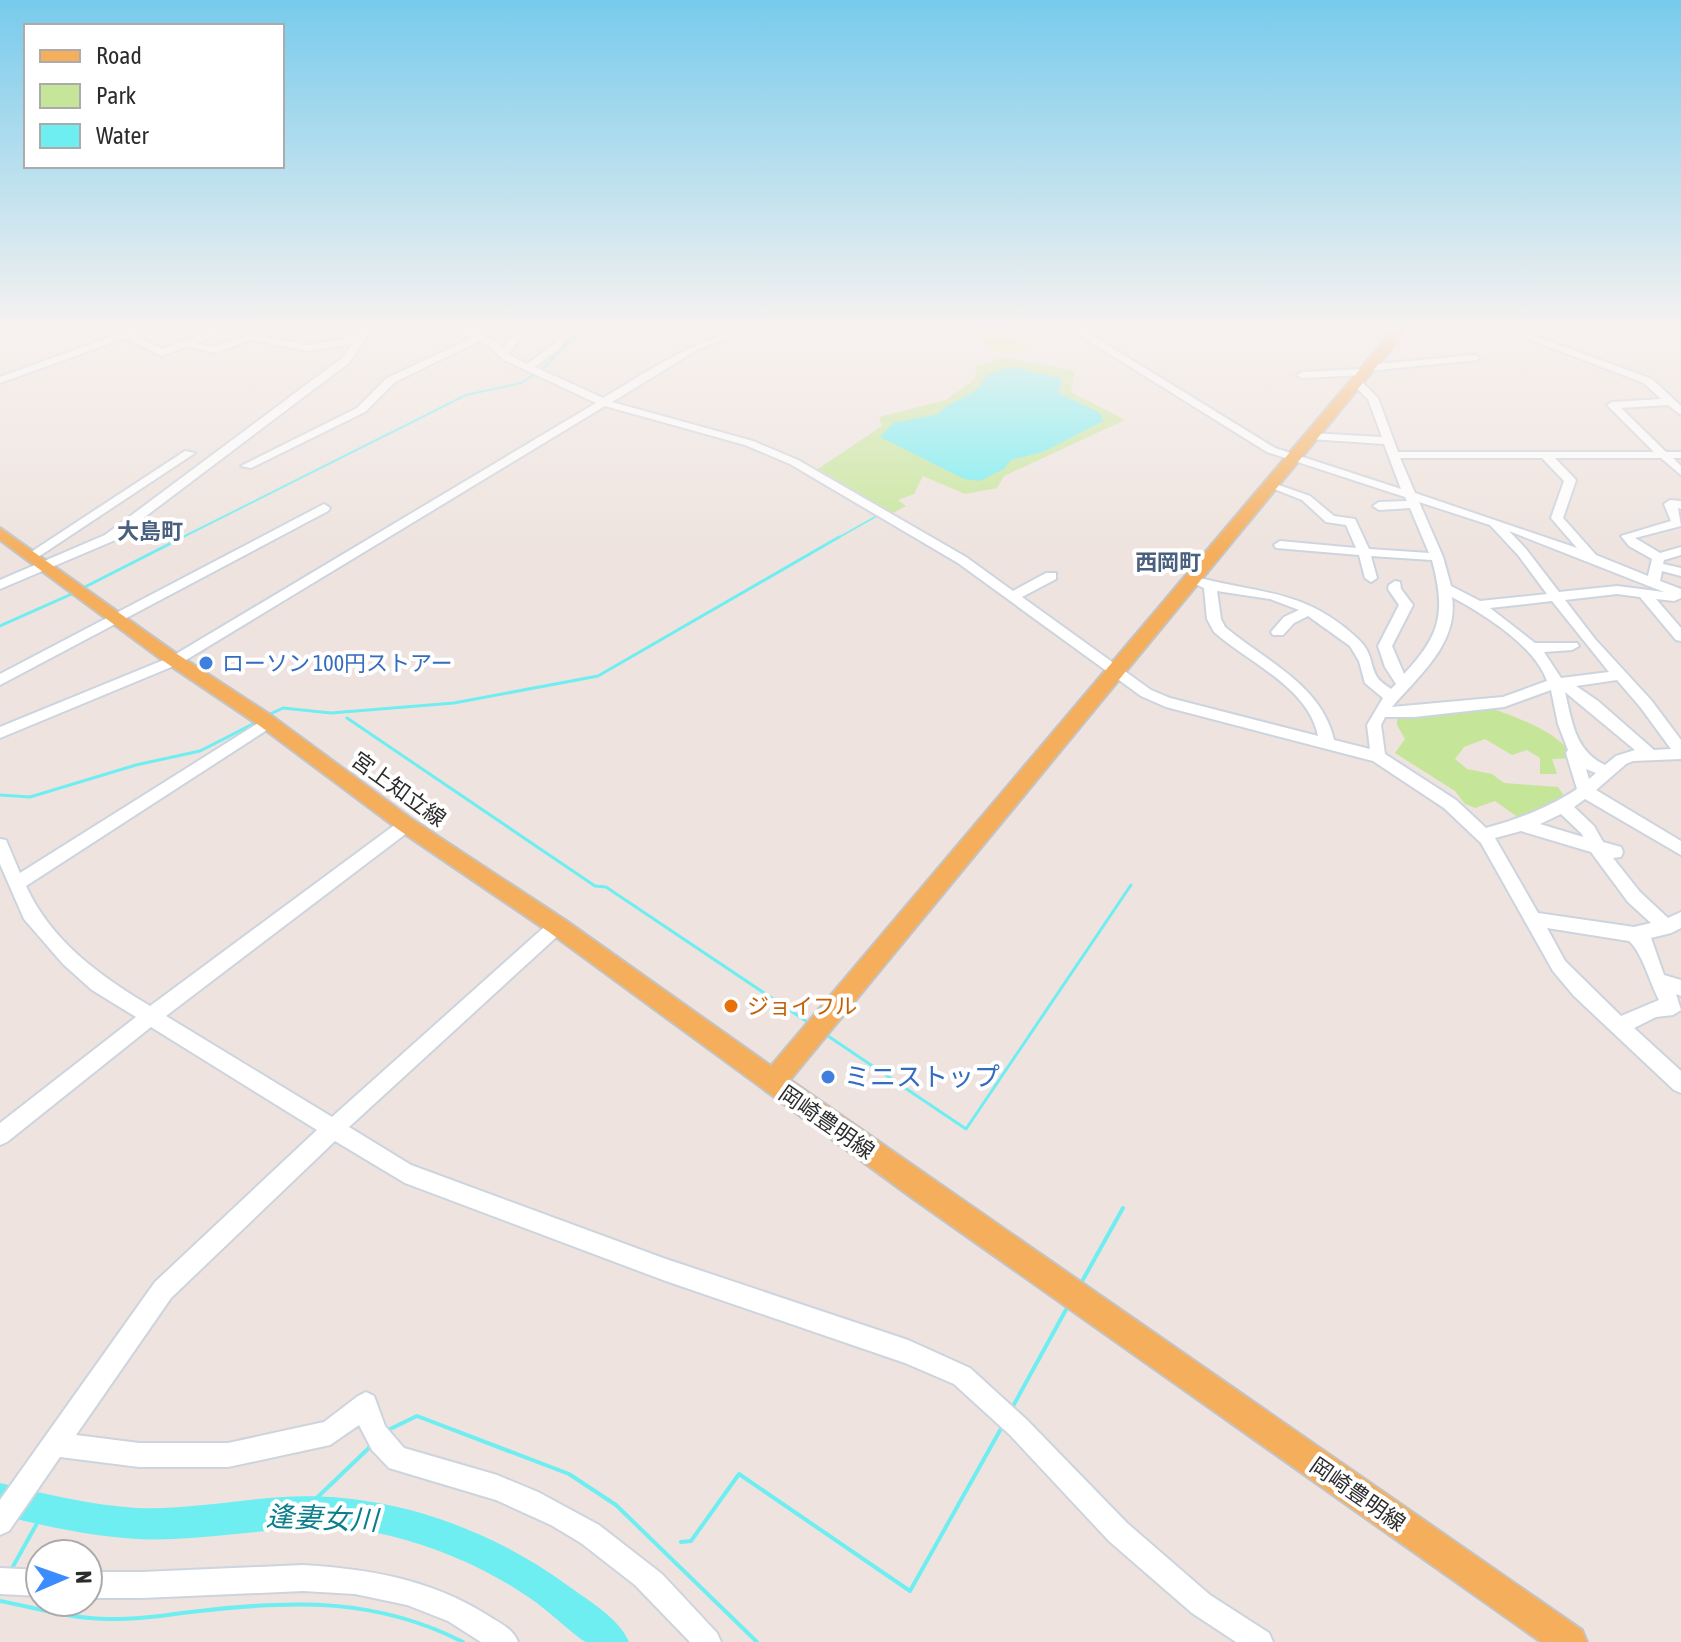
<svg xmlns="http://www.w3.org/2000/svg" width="1681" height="1642" font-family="'Asap Condensed','Noto Sans JP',sans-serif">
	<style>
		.green { fill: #c5e699 }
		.pitch { fill: #dced95 }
		.water { fill: #6feef2 }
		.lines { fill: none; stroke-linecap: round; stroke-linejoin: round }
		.stream-far2 { stroke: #6feef2; stroke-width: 2 }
		.stream-far1 { stroke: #6feef2; stroke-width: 3 }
		.stream { stroke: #6feef2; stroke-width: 4 }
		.river { fill: #6feef2; fill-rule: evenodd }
		.minor-casing { stroke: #ccd4de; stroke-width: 4 }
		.major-casing { stroke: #c4c4c4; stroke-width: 4 }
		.minor { fill: #fff; fill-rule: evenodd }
		.major { fill: #f5ae5c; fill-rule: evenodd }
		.shop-dot { fill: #3f7fe0; stroke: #fff; stroke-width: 3 }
		.food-dot { fill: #e8710a; stroke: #fff; stroke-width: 3 }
		.labels { text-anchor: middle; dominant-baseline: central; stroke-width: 8; stroke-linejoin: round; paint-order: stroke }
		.far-quarter-label { font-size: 22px; font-weight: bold; fill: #4a607e; stroke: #fff }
		.shop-label { font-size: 22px; fill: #366cbe; stroke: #fff; text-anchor: start }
		.street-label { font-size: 22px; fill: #2c2c2c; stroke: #fff }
		.food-label { font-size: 22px; fill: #c56008; stroke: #fff; text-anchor: start }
		.near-shop-label { font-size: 26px; fill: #366cbe; stroke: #fff; text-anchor: start }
		.near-water-label { font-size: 28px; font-style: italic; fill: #0b7e8c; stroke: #fff }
	</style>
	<rect width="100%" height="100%" fill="#eee3de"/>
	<!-- green -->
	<g class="green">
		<path d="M1004,357L1075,371L1071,392L1125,420L1004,476L997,488L965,494L923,476L914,494L898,500L906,506L893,513L818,469L882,426L879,417L946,400L975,379L976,367Z"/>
		<path d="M1488,707C1512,716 1563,732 1572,758L1552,759L1557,774H1540V758L1527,750L1512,755L1485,739L1464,747L1455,759L1467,769L1492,774L1504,783L1558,787L1565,797L1519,818L1495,801L1475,808L1465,804L1455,791L1395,753L1405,739L1397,725V714Z"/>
	</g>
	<!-- pitch -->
	<path class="pitch" d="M983,325H1003L1030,350C994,358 993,353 968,327Z"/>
	<!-- water -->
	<path class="water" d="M1010,367L1061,378L1059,393L1100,413L1103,421L1043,452L1011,460L1004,469L980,481L964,479L880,437L893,423L938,414C952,397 978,399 986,375Z"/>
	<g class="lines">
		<!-- stream-far2 -->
		<g class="stream-far2">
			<path d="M541,370L587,325"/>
			<path d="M179,539L466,395L521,383L535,374"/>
			<path d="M836,539L875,517"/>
		</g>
		<!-- stream-far1 -->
		<g class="stream-far1">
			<path d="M81,589L183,537"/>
			<path d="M0,626L74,593"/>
			<path d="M266,716L283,708L331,713L454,703L598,676L839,537"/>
			<path d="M347,718L595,886L606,887L809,1023"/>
			<path d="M0,795L30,797L136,765L200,751L257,722"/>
			<path d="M825,1034L966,1129L1131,885"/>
		</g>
		<!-- stream -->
		<g class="stream">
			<path d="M1080,1285L1123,1208"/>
			<path d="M1012,1408L1068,1306"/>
			<path d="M388,1430L417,1416L569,1474L616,1505L757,1642"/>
			<path d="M303,1511L371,1446"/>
			<path d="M681,1542L691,1541L739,1474L910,1591L1003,1425"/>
			<path d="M11,1570L45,1509"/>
			<path d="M0,1601C36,1608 72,1619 109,1619C139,1620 170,1614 200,1611C294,1600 377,1598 463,1642"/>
		</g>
		<!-- river -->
		<path class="river" d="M0,1483C45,1494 91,1505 137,1508C186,1510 234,1500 283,1497C384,1491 486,1526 567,1585C589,1601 619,1618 629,1642C617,1642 597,1642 586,1642C578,1639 545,1608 534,1601C490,1570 442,1549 391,1536C318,1518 247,1536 174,1539C115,1542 57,1529 0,1515Z"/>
		<!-- minor casing -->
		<g class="minor-casing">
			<g id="minor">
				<path d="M143,325H157L133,335L162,349L225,325H239L197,343L213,347L250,334L309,345L346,339L303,325H318L357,337L364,325H374L350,362L113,541L0,589V580L105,535L342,358L352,344L309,351L251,340L214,353L188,346L162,356L125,338L0,383V377Z"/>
				<path d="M448,325C468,325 489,336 502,348L521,325H531L508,354L527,364L554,344L568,325H578L560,348L535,367L603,398C665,361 714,325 789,325L729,337L697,350L612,402L753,441L798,460L966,557L1013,591L1046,573H1056V579L1022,597L1151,690L1170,698L1318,736C1309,688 1248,662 1214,632L1207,619L1204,588L1186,580L1192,576C1257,594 1304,588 1358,639C1373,653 1369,663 1377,677C1379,681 1387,686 1391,689L1396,684L1385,667L1378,646L1399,605L1388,589L1389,585L1395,581L1400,582L1401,589L1413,605L1392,646L1404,674C1441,635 1446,612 1432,560L1371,556L1377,578L1371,582L1365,578L1359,555L1276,548L1274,545L1280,541L1356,548L1346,525L1326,522L1302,500L1264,485L1270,482L1310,496L1334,516L1355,519L1369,549L1429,553L1410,508L1379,510L1373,506L1379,502L1407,501L1405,497L1267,452L1063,325H1075L1275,448L1401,489L1384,444L1310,439L1305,436L1310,433L1382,437L1368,399L1352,384V380H1360L1378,398L1398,452H1654L1607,405L1612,402L1661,399L1644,383L1491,325H1505L1652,379L1681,406V415L1668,405L1621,408L1666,452H1681V458H1673L1681,466V475L1661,458H1555L1576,480L1563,518L1596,555L1648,576L1652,559L1629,546L1621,536L1671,521L1664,504L1670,500L1681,501V509L1678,508L1681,526L1635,538L1660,553L1681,547V555L1664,560L1663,564L1681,568V576L1662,571L1660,581L1681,589V598L1674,601L1656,599L1681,628V641L1676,640L1640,597L1617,594L1565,600L1595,639L1651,700L1681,740V759L1633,761L1626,764L1596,790L1681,841V855L1585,799L1574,807L1594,826L1603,842L1621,847L1623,852L1621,857L1613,858L1640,892L1668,918L1681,912V928L1671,933L1651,938L1664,975L1681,980V996L1676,994L1681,1010L1673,1015L1656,1017L1634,1028L1681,1071V1093L1674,1090L1574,996L1553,971L1481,843L1444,808L1373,761L1166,707L1141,696L958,563L790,464L745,445L605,406L181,663L0,738V727L171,657L596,403L504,360L489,346L479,341L395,382L365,412L251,468L241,466L357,408L387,378L472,338ZM1400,458H1542L1564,481L1551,518L1577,548L1415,493ZM1419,502L1490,525L1518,555L1547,594L1480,601L1451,586L1443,557ZM1509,531L1664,592L1617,586L1559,592L1526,549ZM1217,591L1270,599L1299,610L1284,617L1271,632L1273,635H1283L1294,623L1308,616L1350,646L1359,661L1365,683L1383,698L1367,725L1370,749L1334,740C1322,685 1264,660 1225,627L1221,619ZM1452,597C1485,615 1535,646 1547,681L1503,697L1392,707C1418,676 1459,644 1452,597ZM1552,601L1609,672L1561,678L1544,652L1572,650L1579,646L1577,643H1535L1490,608ZM1617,680L1641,708L1671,749L1654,750L1598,701L1576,686ZM1551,690L1558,724L1568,750L1566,753L1577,789C1548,808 1519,819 1486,828L1456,800L1385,754L1381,725L1385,717H1414L1504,707ZM1565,692L1635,750L1616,756L1605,765C1575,751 1572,722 1565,692ZM1586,769L1596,773L1589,779ZM1561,814L1582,834L1583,837L1540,824ZM1521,831L1591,852L1628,902L1651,923L1634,927L1538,913L1495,838ZM1547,928L1629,941C1642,952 1650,983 1659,1000L1621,1016L1565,961Z"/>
				<path d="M1474,355L1479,358L1477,360L1368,371L1364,375L1302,378L1297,375L1302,372L1363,369L1367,365Z"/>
				<path d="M185,451L195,453L35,559L31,560L25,556Z"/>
				<path d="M324,504L330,508L328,511L0,685V674Z"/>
				<path d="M268,717L273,718L275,722L273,726L26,886C51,941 100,976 150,1006L400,821H412L414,825L412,829L166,1016L332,1117L551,921L557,919L563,921L566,926L563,931L349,1127L411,1165L663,1258L908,1340L970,1368L1026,1419L1127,1523L1210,1595L1269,1633L1273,1642H1236L1192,1613L1109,1541L1010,1435L954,1384L905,1363L663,1280L405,1183L335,1141L171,1298L76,1435L139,1443H228L324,1422L358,1396L366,1392L374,1396L385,1426L404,1448L497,1475L538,1492L599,1525L662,1574L717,1633L721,1642H690L635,1585L581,1543L551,1525L496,1500L389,1468L372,1450L359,1425L330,1445L228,1467H139L60,1457L9,1531L0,1535V1500L155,1282L317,1130L151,1027L7,1142L0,1145V1123L136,1017L92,990L63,964L24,919L0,864V839L6,840L20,873Z"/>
				<path d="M303,1565C368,1569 430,1579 487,1615C499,1623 513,1628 518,1642H481L448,1621L407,1605L355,1594L303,1591L142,1598H88V1572H142Z"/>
				<path d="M0,1568L40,1570V1596L0,1594Z"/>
			</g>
		</g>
		<!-- major casing -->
		<g class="major-casing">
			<path id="major" d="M1393,325H1405L1399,339L790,1080L1582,1630L1587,1642H1541L911,1197L549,932L399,830L260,726L162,660L0,540V528L174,652L272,716L413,820L565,920L771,1066L1389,335Z"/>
		</g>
		<!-- minor -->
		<use href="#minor" class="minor"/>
		<!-- major -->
		<use href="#major" class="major"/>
	</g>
	<!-- sky -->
	<linearGradient id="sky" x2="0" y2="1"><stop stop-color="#77cbec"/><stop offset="0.59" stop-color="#f7f2f0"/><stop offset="1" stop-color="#f7f2f0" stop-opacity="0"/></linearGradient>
	<rect width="1681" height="555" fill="url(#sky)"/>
	<!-- markers -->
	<g class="shop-dot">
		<circle cx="206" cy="663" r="8"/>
		<circle cx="828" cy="1077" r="8"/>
	</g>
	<circle class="food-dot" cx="731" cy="1006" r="8"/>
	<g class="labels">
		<!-- far-quarter labels -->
		<g class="far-quarter-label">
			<text x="150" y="531">大島町</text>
			<text x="1168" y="562">西岡町</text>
		</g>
		<!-- shop labels -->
		<g class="shop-label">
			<text x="222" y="663">ローソン 100円ストアー</text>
		</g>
		<!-- street labels -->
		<g class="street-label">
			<text transform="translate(399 789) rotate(36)">宮上知立線</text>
			<text transform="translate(827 1122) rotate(35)">岡崎豊明線</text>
			<text transform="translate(1358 1494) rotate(35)">岡崎豊明線</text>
		</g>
		<!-- food labels -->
		<g class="food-label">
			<text x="747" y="1006">ジョイフル</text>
		</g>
		<!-- near-shop labels -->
		<g class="near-shop-label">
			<text x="844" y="1077">ミニストップ</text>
		</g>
		<!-- near-water labels -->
		<g class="near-water-label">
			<text transform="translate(322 1518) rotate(2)">逢妻女川</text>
		</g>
	</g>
	<!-- legend -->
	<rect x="24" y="24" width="260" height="144" fill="#ffffff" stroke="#ababab" stroke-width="2"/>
	<rect x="40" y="50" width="40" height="12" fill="#f5ae5c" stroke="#ababab" stroke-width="2"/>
	<text x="96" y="64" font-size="24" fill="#2c2c2c">Road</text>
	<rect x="40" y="84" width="40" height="24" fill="#c5e699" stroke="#ababab" stroke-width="2"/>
	<text x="96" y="104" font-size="24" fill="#2c2c2c">Park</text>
	<rect x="40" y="124" width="40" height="24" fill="#6feef2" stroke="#ababab" stroke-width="2"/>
	<text x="96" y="144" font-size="24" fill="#2c2c2c">Water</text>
	<!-- north arrow -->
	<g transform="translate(64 1578) rotate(88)"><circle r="38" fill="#ffffff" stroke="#ababab" stroke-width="2"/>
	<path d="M0-6L14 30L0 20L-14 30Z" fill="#3a8cff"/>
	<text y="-12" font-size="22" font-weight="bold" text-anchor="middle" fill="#2c2c2c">N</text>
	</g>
</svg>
